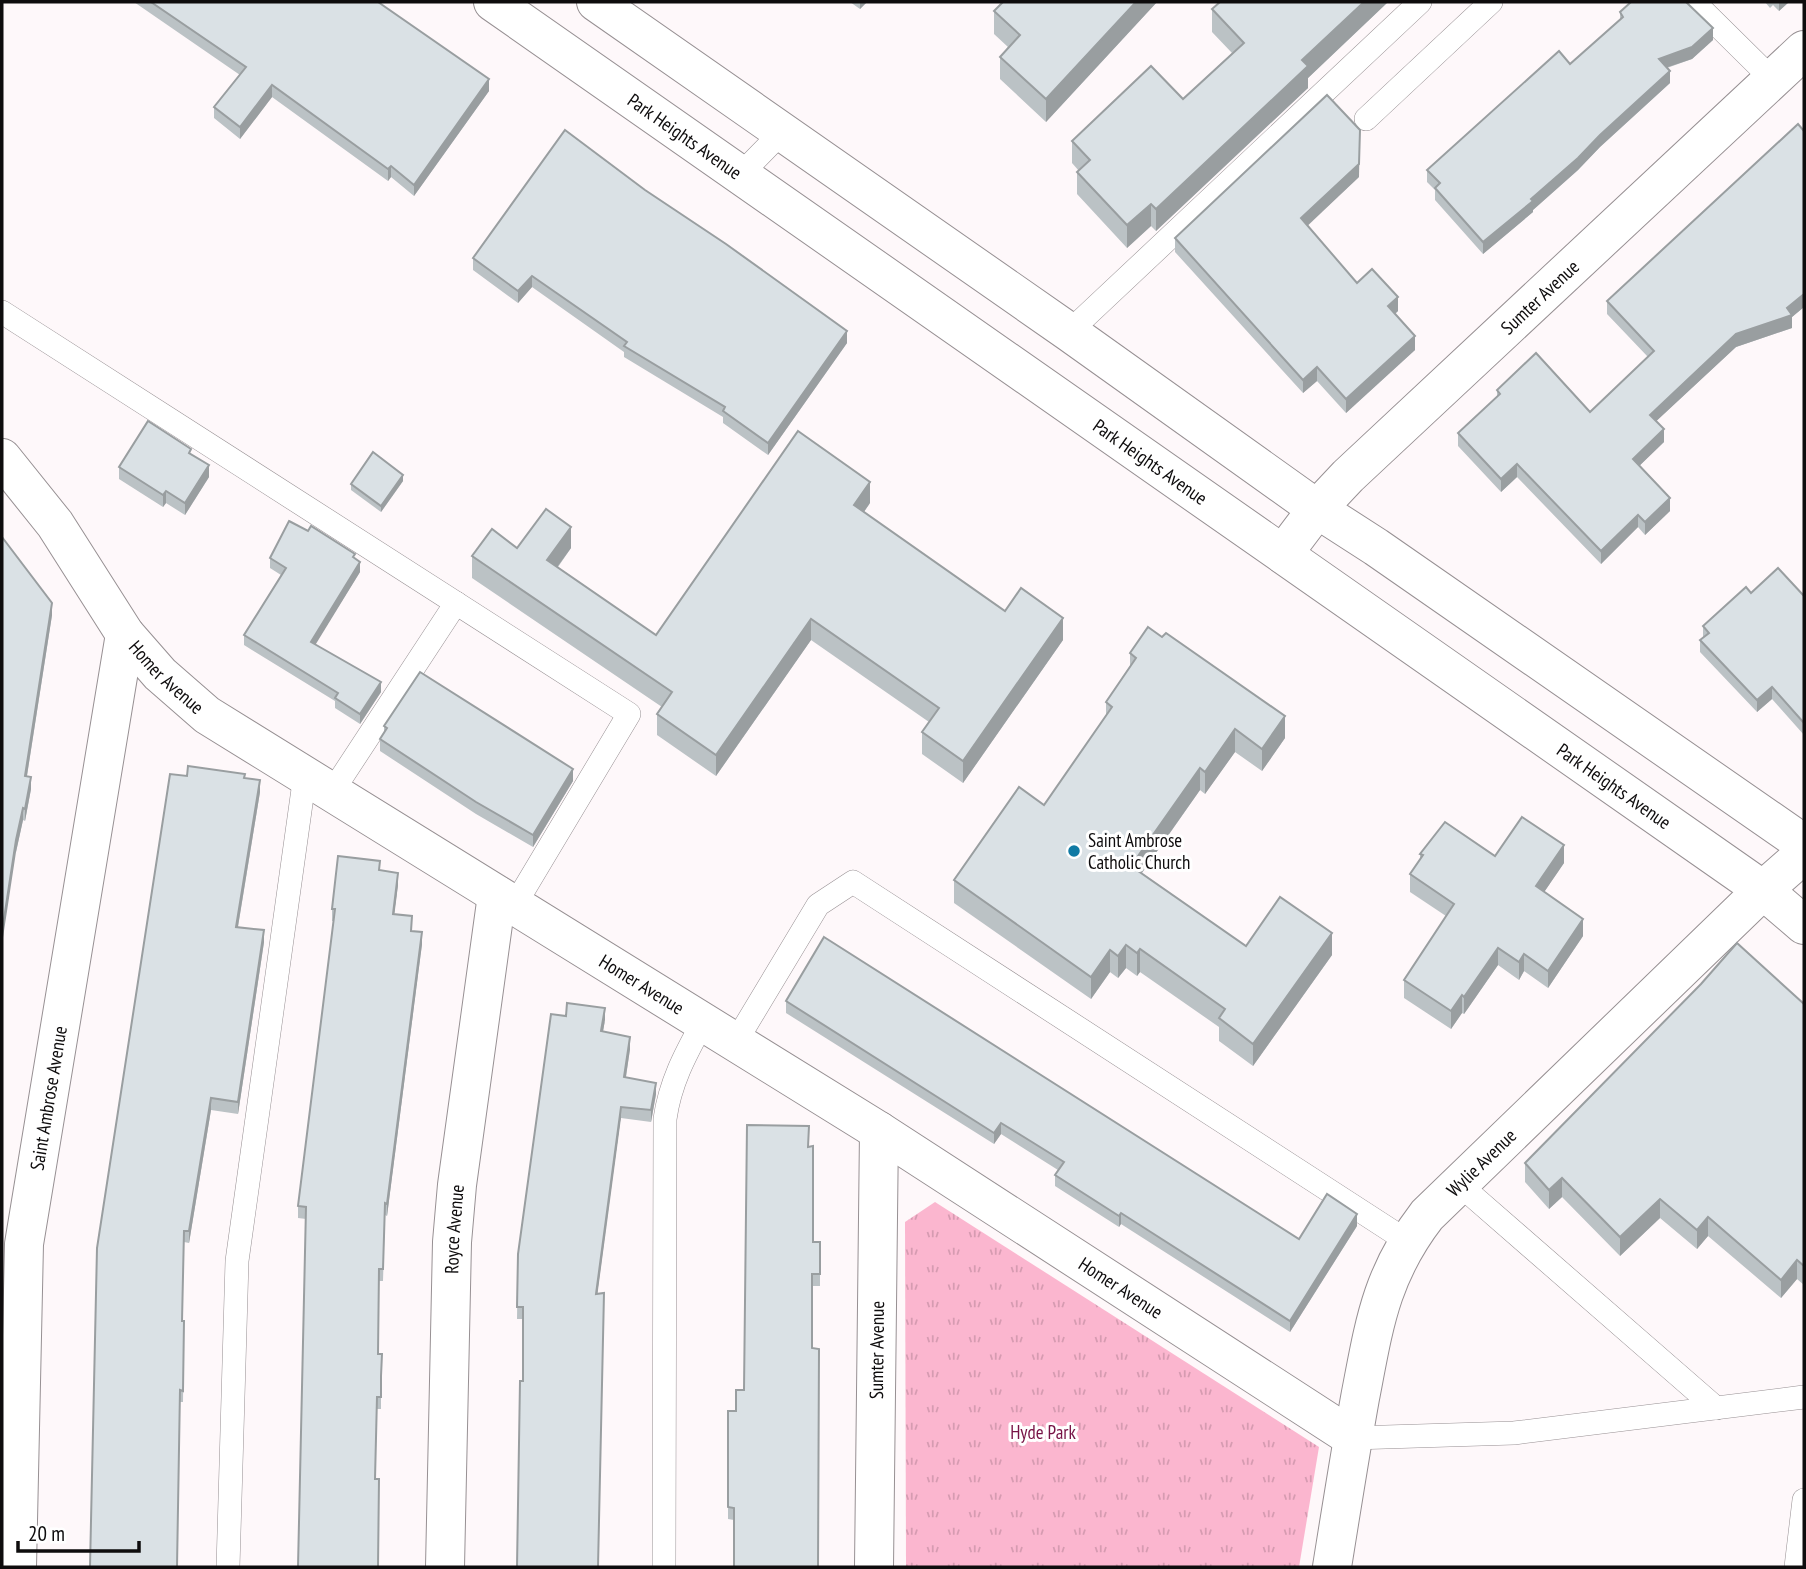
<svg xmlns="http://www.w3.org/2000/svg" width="1806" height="1569" font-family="'PT Sans Narrow',sans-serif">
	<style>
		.park { fill: url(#park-tufts) }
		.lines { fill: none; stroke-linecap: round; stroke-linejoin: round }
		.lane-casing { stroke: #979093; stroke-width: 24 }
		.street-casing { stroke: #979093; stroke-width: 40 }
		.secondary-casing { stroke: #979093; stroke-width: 40 }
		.lane { stroke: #fff; stroke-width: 23 }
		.street { stroke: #fff; stroke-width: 38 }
		.secondary { stroke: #fff; stroke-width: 38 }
		.wall { fill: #bbc2c5 }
		.shaded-wall { fill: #999ea0 }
		.building { fill: #dae1e5; stroke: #999ea0; stroke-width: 2 }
		.poi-dot { fill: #107aa4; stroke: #fff; stroke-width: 2.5 }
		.labels { text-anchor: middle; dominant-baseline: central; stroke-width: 6; stroke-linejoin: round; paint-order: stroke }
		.street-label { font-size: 19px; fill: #0e0c0d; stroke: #fff }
		.poi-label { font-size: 19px; fill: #0e0c0d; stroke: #fff; text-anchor: start }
		.park-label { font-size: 19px; fill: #771346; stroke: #fff }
	</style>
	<defs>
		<pattern id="park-tufts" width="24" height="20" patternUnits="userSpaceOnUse" patternTransform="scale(1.75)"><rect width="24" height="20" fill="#fbb6cf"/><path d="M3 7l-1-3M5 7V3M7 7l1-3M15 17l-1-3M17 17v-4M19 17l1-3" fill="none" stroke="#d69bb1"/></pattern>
	</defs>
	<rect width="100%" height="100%" fill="#fef8fa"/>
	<!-- park -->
	<path class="park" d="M935,1202L1319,1447L1299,1567H906L905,1222Z"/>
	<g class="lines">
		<!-- lane casing -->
		<g class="lane-casing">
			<g id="lane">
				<path d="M1694,2L1772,79"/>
				<path d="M1366,119L1491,2"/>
				<path d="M739,176L782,132"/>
				<path d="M2,312L629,714L514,906"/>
				<path d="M1069,332L1420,2"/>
				<path d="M332,792L456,603"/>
				<path d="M735,1043L818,905L853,882L1407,1241"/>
				<path d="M1460,1185L1716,1408"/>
				<path d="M1353,1438L1514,1433L1804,1397"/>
				<path d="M228,1567L237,1261L305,775"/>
				<path d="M664,1567L665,1119C670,1083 685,1055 702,1024"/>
				<path d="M1796,1567L1804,1500"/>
			</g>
		</g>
		<!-- street casing -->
		<g class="street-casing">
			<g id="street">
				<path id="s1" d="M2,458L55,524L125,634L160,674L207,715L879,1131L1353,1438"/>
				<path id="s2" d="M1283,554L1317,509L1348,476L1804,50"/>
				<path id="s3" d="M17,1567L24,1244L125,634"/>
				<path id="s4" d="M445,1567L452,1242L457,1185L497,895"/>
				<path id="s5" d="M874,1567L879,1131"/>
				<path id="s6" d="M1332,1567C1341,1511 1350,1454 1360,1398C1374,1326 1380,1276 1427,1215L1763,890L1804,854"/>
			</g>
		</g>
		<!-- secondary casing -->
		<g class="secondary-casing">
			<g id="secondary">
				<path id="s7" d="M493,2L1763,890L1804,925"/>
				<path d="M596,2L1069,332L1317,509L1376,547L1804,844"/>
			</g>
		</g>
		<!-- lane -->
		<use href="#lane" class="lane"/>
		<!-- street -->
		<use href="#street" class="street"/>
		<!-- secondary -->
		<use href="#secondary" class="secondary"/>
	</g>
	<!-- wall -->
	<g class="wall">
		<path d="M134,2H378L489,91L414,196L391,177L388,181L272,97L240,139L214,118V107L240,75Z"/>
		<path d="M850,2H867L860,9Z"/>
		<path d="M1003,2H1157L1046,122L1000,79V57L1008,47L994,34V11Z"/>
		<path d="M1220,2H1388L1308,78V88L1156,231L1151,226L1127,248L1077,194V172L1079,171L1072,163V141L1183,99L1232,53L1212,32V9Z"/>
		<path d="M1765,2H1789L1779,11L1773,5L1770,8Z"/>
		<path d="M1620,12L1713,40L1692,59L1667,68L1670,83L1600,147L1578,170L1533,210V212L1483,254L1435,200V190L1427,182V170L1570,64L1620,20Z"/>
		<path d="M1804,118V307L1792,317V328L1736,347L1656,421L1664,442L1639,466L1670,511L1645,535L1638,527L1601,564L1517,477L1501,492L1458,446V433L1497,397V390L1590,412L1648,357L1607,314V301L1803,129V119Z"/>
		<path d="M1359,177L1307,225L1357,283L1398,311L1395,314L1415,350L1346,413L1317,381L1303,393L1175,252V238Z"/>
		<path d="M473,258L847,343L768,455L723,423V417L624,357V352L532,287L518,303L473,270Z"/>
		<path d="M191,454L209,477L185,515L166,503L163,507L119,479V467Z"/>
		<path d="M403,481L381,512L351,490V484Z"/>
		<path d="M870,503L864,512L1005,611L1063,640L963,783L922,754V732L929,722L811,640L716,776L657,735V714L662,707L472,578V556L517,548H571L558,567L656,635Z"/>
		<path d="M2,537L52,615L27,776L31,789L25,821L23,820L16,852Z"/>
		<path d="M270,558L355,559L360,572L315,644L381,692L360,724L335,708V701L244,645V635L281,575L270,568Z"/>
		<path d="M1751,593L1804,596V735L1772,699L1757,712L1700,652V640L1703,638V626Z"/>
		<path d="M1130,653L1285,738L1262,771L1235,752L1205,794L1200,790L1142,873L1246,946L1332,955L1253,1066L1219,1041V1027L1140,972L1137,976L1126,968L1118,978L1110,972L1091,999L954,903V880L1044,805L1106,715V702L1130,666Z"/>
		<path d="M384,726L573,781L533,847L476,814L380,751V739L384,733Z"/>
		<path d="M187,776L245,778L260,792L238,927L264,942L238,1114L211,1110L189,1243L184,1242L182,1321H184L183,1402H180Z"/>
		<path d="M1420,854L1495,856L1564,863L1544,892L1583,936L1548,988L1524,971L1519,980L1498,965L1464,1014L1462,1013L1451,1029L1404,998V980L1446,916L1410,892V874L1420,859Z"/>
		<path d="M380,871L398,885L394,914L412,931L422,944L387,1216L385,1215L383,1281H379L378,1354L381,1388V1409H377L375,1479L378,1567L306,1219L298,1218V1206L334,921H332V909Z"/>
		<path d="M786,1001L1299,1239L1357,1226L1290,1332L1121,1224L1119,1227L1055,1186V1175L1058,1170L1001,1134L994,1144L786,1013Z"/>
		<path d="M1804,1004V1285L1797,1279L1781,1298L1708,1236L1697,1249L1660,1218L1620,1256L1562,1197L1549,1209L1525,1182V1163Z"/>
		<path d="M605,1020L603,1031L630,1049L626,1077L656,1094L651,1122L621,1118L523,1381V1319H517L518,1254Z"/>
		<path d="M808,1147L813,1242H820V1286H812L734,1520L728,1519V1411H736L744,1390Z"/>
	</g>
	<!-- shaded-wall -->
	<g class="shaded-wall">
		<path d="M860,2H867L860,9Z"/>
		<path d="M1136,2H1157L1046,122V99Z"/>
		<path d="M1364,2H1388L1308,78V88L1156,231V209L1302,60Z"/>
		<path d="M1779,2H1789L1779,11Z"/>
		<path d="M1713,28V40L1692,59L1659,70V59Z"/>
		<path d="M1670,71V83L1600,147L1578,170L1533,210V212L1483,254V242Z"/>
		<path d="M489,79V91L414,196V185Z"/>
		<path d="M272,85V97L240,139V127Z"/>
		<path d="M1360,130L1359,177L1301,232V218Z"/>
		<path d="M391,166V177L388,181V169Z"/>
		<path d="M1151,204V226L1127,248V225Z"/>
		<path d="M532,276V287L518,303V291Z"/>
		<path d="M1804,294V307L1792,317V328L1736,347L1650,427V415L1736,334L1787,308Z"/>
		<path d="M1398,297V311L1388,320V306Z"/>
		<path d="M847,331V343L768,455V443Z"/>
		<path d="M1415,336V350L1346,413V399Z"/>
		<path d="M1317,367V381L1303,393V380Z"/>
		<path d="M1664,429V442L1633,472V459Z"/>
		<path d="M1517,464V477L1501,492V479Z"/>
		<path d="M209,465V477L185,515V503Z"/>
		<path d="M403,475V481L381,512V506Z"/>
		<path d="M870,482V503L854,526V505Z"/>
		<path d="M166,491V503L163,507V495Z"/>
		<path d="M1670,498V511L1645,535V522Z"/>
		<path d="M1638,515V527L1601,564V551Z"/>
		<path d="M571,527V548L547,581V560Z"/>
		<path d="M360,562V572L311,652V642Z"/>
		<path d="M52,603V615L25,788V776Z"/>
		<path d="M1063,618V640L963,783V761Z"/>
		<path d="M811,619V640L716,776V755Z"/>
		<path d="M381,682V692L360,724V714Z"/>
		<path d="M1772,687V699L1757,712V700Z"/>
		<path d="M1285,716V738L1262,771V749Z"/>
		<path d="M1235,729V752L1205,794V772Z"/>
		<path d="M1200,768V790L1131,888V866Z"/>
		<path d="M573,769V781L533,847V835Z"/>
		<path d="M31,777V789L25,821V809Z"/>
		<path d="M260,780V792L236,938V927Z"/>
		<path d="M23,808V820L16,852L2,944V932L16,840Z"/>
		<path d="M1564,845V863L1536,904V886Z"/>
		<path d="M398,873V885L393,926V914Z"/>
		<path d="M1583,919V936L1548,988V971Z"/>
		<path d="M264,930V942L238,1114V1102Z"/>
		<path d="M422,932V944L387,1216V1204Z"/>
		<path d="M1332,933V955L1253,1066V1044Z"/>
		<path d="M1126,945V968L1118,978V956Z"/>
		<path d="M1498,948V965L1464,1014V997Z"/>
		<path d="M1140,949V972L1137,976V953Z"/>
		<path d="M1110,950V972L1091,999V977Z"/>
		<path d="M1524,954V971L1519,980V962Z"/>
		<path d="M1462,995V1013L1451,1029V1011Z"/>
		<path d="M605,1008V1020L601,1043V1031Z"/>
		<path d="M630,1037V1049L624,1089V1077Z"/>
		<path d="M656,1083V1094L651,1122V1110Z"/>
		<path d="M211,1098V1110L189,1243V1231Z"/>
		<path d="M621,1107V1118L596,1305V1294Z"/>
		<path d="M1001,1123V1134L994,1144V1133Z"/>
		<path d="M1562,1178V1197L1549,1209V1190Z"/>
		<path d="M1660,1199V1218L1620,1256V1237Z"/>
		<path d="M1121,1213V1224L1119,1227V1216Z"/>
		<path d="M1357,1214V1226L1290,1332V1321Z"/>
		<path d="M1708,1217V1236L1697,1249V1230Z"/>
		<path d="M1797,1260V1279L1781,1298V1280Z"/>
	</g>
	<!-- building -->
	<g class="building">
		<path d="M151,2H378L489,79L414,185L391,166L388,169L272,85L240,127L214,107L246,67Z"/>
		<path d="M1003,2H1136L1046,99L1000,57L1020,35L994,11Z"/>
		<path d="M1220,2H1364L1302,60L1308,66L1156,209L1151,204L1127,225L1077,172L1090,160L1072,141L1151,66L1183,99L1244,43L1212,9Z"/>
		<path d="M1631,2H1686L1713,28L1692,47L1659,59L1670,71L1600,135L1578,158L1531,199L1533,201L1483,242L1435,188L1440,183L1427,170L1559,51L1570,64L1623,17L1620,12Z"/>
		<path d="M1327,95L1360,130L1359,164L1301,218L1357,283L1372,269L1398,297L1388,306L1415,336L1346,399L1317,367L1303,380L1175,238Z"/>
		<path d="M1798,124L1804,131V294L1787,308L1792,315L1736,334L1650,415L1664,429L1633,459L1670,498L1645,522L1638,515L1601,551L1517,464L1501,479L1458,433L1500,394L1497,390L1536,353L1590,412L1654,351L1607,301Z"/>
		<path d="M565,130L645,190L726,244L847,331L768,443L723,411L725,407L624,346L627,342L532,276L518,291L473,258Z"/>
		<path d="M148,421L191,449L189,453L209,465L185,503L166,491L163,495L119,467Z"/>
		<path d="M798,431L870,482L854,505L1005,611L1021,588L1063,618L963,761L922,732L939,708L811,619L716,755L657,714L672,692L472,556L492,529L517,548L546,509L571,527L547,560L656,635Z"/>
		<path d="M373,452L403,475L381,506L351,484Z"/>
		<path d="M289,521L308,531L311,526L355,554L353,557L360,562L311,642L381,682L360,714L335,698L338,693L244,635L286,568L270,558Z"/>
		<path d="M2,537L52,603L25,776L31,777L25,809L23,808L16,840L2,932Z"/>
		<path d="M1778,568L1804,596V723L1772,687L1757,700L1700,640L1709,633L1703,626L1746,587L1751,593Z"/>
		<path d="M1148,627L1162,637L1166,633L1285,716L1262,749L1235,729L1205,772L1200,768L1131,866L1246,946L1280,897L1332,933L1253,1044L1219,1018L1225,1009L1140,949L1137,953L1126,945L1118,956L1110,950L1091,977L954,880L1019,787L1044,805L1112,707L1106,702L1136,658L1130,653Z"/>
		<path d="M420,672L573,769L533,835L476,802L380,739L387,728L384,726Z"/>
		<path d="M188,766L245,774L244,778L260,780L236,927L264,930L238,1102L211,1098L189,1231H184L182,1321H184L183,1391L180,1390L177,1567H90L97,1248L170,774L187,776Z"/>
		<path d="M1522,817L1564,845L1536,886L1583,919L1548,971L1524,954L1519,962L1498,948L1464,997L1462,995L1451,1011L1404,980L1454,904L1410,874L1423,855L1420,854L1445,822L1495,856Z"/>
		<path d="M338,856L380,861L379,870L398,873L393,914L412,916L411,931L422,932L387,1204L385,1203L383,1269H379L378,1354H382L381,1376V1397H377L375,1479H379L378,1567H298L306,1207L298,1206L335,909H332Z"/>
		<path d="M824,937L1299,1239L1327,1194L1357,1214L1290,1321L1121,1213L1119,1216L1055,1175L1064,1162L1032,1142L1001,1123L994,1133L786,1001Z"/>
		<path d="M1737,943L1804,1004V1266L1797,1260L1781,1280L1708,1217L1697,1230L1660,1199L1620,1237L1562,1178L1549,1190L1525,1163L1701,984Z"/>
		<path d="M567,1003L605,1008L601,1031L630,1037L624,1077L656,1083L651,1110L621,1107L596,1294L604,1293L598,1567H517L520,1381H523V1307H517L518,1254L551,1014L566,1016Z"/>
		<path d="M747,1125L809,1126L808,1147L813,1146V1242H820V1274H812V1348L819,1349L818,1567H734V1508L728,1507V1411H736V1390H744Z"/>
	</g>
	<!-- markers -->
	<circle class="poi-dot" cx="1074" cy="851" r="7"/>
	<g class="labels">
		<!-- street labels -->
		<g class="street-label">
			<text stroke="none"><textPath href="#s7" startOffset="234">Park Heights Avenue</textPath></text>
			<text stroke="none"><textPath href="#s2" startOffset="364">Sumter Avenue</textPath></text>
			<text stroke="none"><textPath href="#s7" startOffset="802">Park Heights Avenue</textPath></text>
			<text stroke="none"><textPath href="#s1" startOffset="275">Homer Avenue</textPath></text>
			<text stroke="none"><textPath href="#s7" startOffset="1368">Park Heights Avenue</textPath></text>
			<text stroke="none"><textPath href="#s1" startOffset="842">Homer Avenue</textPath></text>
			<text stroke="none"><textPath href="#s3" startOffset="471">Saint Ambrose Avenue</textPath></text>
			<text stroke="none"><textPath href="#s6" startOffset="444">Wylie Avenue</textPath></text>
			<text stroke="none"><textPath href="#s4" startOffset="338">Royce Avenue</textPath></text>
			<text stroke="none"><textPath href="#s1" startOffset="1409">Homer Avenue</textPath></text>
			<text stroke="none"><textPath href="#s5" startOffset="217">Sumter Avenue</textPath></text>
		</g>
		<!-- poi labels -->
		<g class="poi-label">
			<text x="1088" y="840">Saint Ambrose<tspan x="1088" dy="22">Catholic Church</tspan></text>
		</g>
		<!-- park labels -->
		<g class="park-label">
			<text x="1043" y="1432">Hyde Park</text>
		</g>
	</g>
	<!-- border -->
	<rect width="1806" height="1569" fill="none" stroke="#0e0c0d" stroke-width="7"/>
	<!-- scale -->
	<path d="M18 1541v10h121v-10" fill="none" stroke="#0e0c0d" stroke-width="3.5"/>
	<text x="28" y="1541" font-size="21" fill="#0e0c0d" stroke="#ffffff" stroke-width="5" paint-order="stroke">20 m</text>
</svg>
